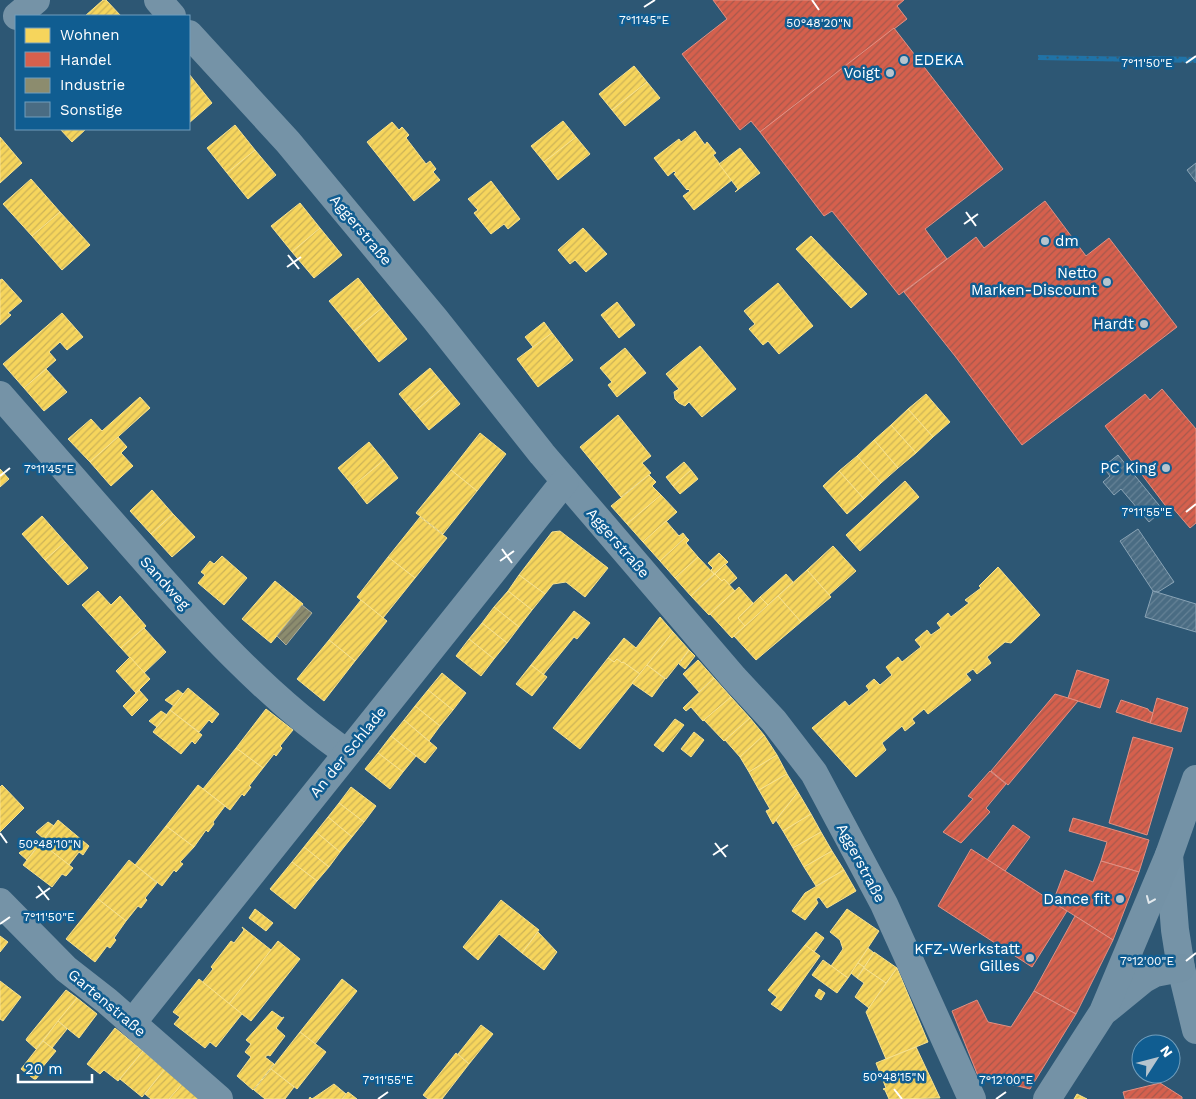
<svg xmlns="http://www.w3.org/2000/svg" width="1196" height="1099" font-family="'Work Sans',sans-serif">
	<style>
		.grass { fill: url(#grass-dots) }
		.homes { fill: url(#homes-hatch); stroke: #f9e28d }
		.shops { fill: url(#shops-hatch); stroke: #e29082 }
		.industry { fill: url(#industry-hatch); stroke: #aeae9a }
		.building { fill: url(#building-hatch); stroke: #89a3b5 }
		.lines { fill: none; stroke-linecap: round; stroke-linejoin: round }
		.minor { stroke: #7593a7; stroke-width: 28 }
		.major { stroke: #7492a6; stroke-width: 28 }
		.oneway { stroke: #e3e9ed }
		.ticks { fill: none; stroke: #fff; stroke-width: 2 }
		.poi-dot { fill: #b6c4ce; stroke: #105d91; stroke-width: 2 }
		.labels { text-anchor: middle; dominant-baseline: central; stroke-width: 5; stroke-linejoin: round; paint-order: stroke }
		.poi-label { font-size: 15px; fill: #fff; stroke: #105d91; text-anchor: end }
		.street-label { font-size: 15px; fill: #fff; stroke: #105d91 }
		.ticks-label { font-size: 12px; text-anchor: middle; fill: #fff; stroke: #105d91; stroke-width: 5; stroke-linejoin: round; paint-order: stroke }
	</style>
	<defs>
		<pattern id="grass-dots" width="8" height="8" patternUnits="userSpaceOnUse" patternTransform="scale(1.25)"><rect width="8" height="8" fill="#2073a7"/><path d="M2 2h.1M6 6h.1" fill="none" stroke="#3a5c70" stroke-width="1.8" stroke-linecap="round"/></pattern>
		<pattern id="homes-hatch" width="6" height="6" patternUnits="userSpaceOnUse" patternTransform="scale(1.25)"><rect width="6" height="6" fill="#f6d55c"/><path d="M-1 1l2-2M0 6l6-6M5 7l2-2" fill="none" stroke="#ccb358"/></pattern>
		<pattern id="shops-hatch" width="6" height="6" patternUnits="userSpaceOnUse" patternTransform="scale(1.25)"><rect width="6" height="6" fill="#d6604d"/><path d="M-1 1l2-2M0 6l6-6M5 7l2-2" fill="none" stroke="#a6594d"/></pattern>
		<pattern id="industry-hatch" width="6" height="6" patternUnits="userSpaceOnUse" patternTransform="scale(1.25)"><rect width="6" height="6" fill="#8c8c6e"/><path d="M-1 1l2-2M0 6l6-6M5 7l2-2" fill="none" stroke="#727260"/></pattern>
		<pattern id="building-hatch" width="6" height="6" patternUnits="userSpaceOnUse" patternTransform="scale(1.25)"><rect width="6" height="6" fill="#4a6c83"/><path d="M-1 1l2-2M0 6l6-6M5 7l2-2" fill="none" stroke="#658296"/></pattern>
	</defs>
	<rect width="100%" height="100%" fill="#2d5774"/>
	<!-- grass -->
	<g class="grass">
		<path d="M1038,55L1141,57V62L1038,60Z"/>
		<path d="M1149,56L1196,57V63L1149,62Z"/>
	</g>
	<!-- homes -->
	<g class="homes">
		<path d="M103,0H106L121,16H85Z"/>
		<path d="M634,66L647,82L612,110L599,94Z"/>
		<path d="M189,74L212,103L189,123Z"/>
		<path d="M647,82L660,98L625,126L612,110Z"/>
		<path d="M563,121L576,137L544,162L531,146Z"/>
		<path d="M392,122L399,130L402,127L409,135L406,138L426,164L430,161L436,169L433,172L440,180L414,201L367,142Z"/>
		<path d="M235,125L255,150L227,173L207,148Z"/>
		<path d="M60,129H86L72,142Z"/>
		<path d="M695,131L705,145L707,142L716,153L713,155L732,180L694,210L683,196L690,191L688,189L687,190L674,174L676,173L674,171L668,176L654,158L679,139L681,142Z"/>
		<path d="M0,137L22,163L0,183Z"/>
		<path d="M576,137L590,154L558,180L544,162Z"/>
		<path d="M740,148L760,173L735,192L738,189L719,164Z"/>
		<path d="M255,150L276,175L248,199L227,173Z"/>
		<path d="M31,179L60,212L32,236L3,204Z"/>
		<path d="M491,181L520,219L508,229L504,224L491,234L474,213L478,210L468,199Z"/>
		<path d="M300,203L320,228L292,252L271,226Z"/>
		<path d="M60,212L90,245L62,270L32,236Z"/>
		<path d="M320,228L342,255L314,278L292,252Z"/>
		<path d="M583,228L607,254L586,272L575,260L570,264L558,250Z"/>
		<path d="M811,236L867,294L851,308L796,249Z"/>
		<path d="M358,278L382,308L354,331L329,301Z"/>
		<path d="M2,279L22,301L8,313L11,315L0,325V280Z"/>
		<path d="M778,283L813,326L779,354L768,341L763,345L749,329L755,324L744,311Z"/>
		<path d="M617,302L635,325L619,338L601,315Z"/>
		<path d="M382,308L407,339L379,362L354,331Z"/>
		<path d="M62,313L83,337L67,350L60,342L49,352L56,360L24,388L3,364Z"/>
		<path d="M544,322L552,333L533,347L525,337Z"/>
		<path d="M552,333L573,360L538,387L517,359Z"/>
		<path d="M700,346L736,389L702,417L689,402L685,406L679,403L675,399L674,392L679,389L666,374Z"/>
		<path d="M625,348L646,373L617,397L608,385L612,382L600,368Z"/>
		<path d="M430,368L445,386L414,412L399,394Z"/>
		<path d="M46,369L67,392L44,411L24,388Z"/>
		<path d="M445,386L460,404L429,430L414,412Z"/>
		<path d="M926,394L950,422L933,437L908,409Z"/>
		<path d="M140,397L150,408L90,462L68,439L91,419L102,431Z"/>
		<path d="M908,409L933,437L916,453L891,425Z"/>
		<path d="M618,415L651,456L642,463L651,473L621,497L580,447Z"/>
		<path d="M891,425L916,453L898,468L874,440Z"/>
		<path d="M480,433L506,454L477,491L451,470Z"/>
		<path d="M118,437L127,447L121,453L133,466L111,486L90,462Z"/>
		<path d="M874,440L898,468L881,483L857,456Z"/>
		<path d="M369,442L384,460L353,486L338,468Z"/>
		<path d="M857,456L881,483L864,499L839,471Z"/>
		<path d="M384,460L398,478L367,504L353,486Z"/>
		<path d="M684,462L691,470L673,486L666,477Z"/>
		<path d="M0,469L9,479L0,487Z"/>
		<path d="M451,470L477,491L443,534L416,513Z"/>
		<path d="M691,470L698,479L680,494L673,486Z"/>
		<path d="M839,471L864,499L847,514L823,486Z"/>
		<path d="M649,475L656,482L652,486L661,495L627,524L611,506Z"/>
		<path d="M905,481L919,497L860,551L846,535Z"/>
		<path d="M152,490L173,514L151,534L130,511Z"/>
		<path d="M661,495L677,512L643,542L627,524Z"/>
		<path d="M173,514L195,537L172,557L151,534Z"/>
		<path d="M42,516L65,542L45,560L22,534Z"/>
		<path d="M420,517L447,538L415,578L388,557Z"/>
		<path d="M666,521L679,536L683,533L686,537L660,561L643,542Z"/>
		<path d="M560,531L608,568L585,597L566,582L553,584L545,594L519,575L552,532Z"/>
		<path d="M686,537L689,540L686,543L698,557L675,578L660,561Z"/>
		<path d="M65,542L88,568L68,585L45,560Z"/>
		<path d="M833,546L856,571L829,595L807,570Z"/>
		<path d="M719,553L728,562L714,574L711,570L713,568L708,563Z"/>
		<path d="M222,556L247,578L224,605L198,583L205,575L201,572L210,561L214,564Z"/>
		<path d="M388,557L415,578L383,618L357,597Z"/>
		<path d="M698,557L714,574L691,596L675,578Z"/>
		<path d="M725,564L737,578L729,585L724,579L722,581L715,574Z"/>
		<path d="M998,567L1040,615L1011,643L1005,642L987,657L991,663L977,674L973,669L966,674L971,680L928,714L924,709L912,719L915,723L905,731L902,726L882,743L886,750L856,777L812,728L845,701L849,706L869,690L866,686L874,679L880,685L892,675L886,667L898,657L902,662L921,647L915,640L927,630L931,635L941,628L937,623L948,613L951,617L969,603L965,600L981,588L979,586Z"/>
		<path d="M807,570L831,597L801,622L778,596Z"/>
		<path d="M715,574L722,581L724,579L735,591L709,615L691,596Z"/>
		<path d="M786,574L793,582L768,605L760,597Z"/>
		<path d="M519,575L545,594L532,610L508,591Z"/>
		<path d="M275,581L303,604L271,643L242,619Z"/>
		<path d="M739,587L753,603L738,618L745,626L732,638L710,614Z"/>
		<path d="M98,591L111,605L120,596L146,626L121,648L82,605Z"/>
		<path d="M508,591L532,610L519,627L494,607Z"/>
		<path d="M778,596L801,622L756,660L734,636Z"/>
		<path d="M760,597L768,605L745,626L738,618Z"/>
		<path d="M361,600L387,621L355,661L329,640Z"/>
		<path d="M494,607L519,627L507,643L482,623Z"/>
		<path d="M574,611L590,623L577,639L574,637L543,675L531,665Z"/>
		<path d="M660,617L673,632L640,674L623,662L622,663L617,659L614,662L608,658L624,638L636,648Z"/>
		<path d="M482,623L507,643L494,659L469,639Z"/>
		<path d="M144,628L166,652L144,673L121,648Z"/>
		<path d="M673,632L689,650L666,679L647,665Z"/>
		<path d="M469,639L494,659L481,676L456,656Z"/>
		<path d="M329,640L355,661L324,701L297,679Z"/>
		<path d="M689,650L695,656L685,669L679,664Z"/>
		<path d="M130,657L150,679L136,693L116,671Z"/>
		<path d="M608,658L614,662L617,659L622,663L623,662L640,674L580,749L553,728Z"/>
		<path d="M698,660L714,678L699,692L683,674Z"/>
		<path d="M531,665L547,677L532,696L516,684Z"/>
		<path d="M647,665L665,679L652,697L632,683Z"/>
		<path d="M442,673L466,693L453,710L428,690Z"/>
		<path d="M714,678L731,697L703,721L691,707L686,711L683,708Z"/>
		<path d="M188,688L219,714L212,723L209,720L199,732L170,710Z"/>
		<path d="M139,690L148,700L132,716L123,706Z"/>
		<path d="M178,690L183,694L174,706L165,700Z"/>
		<path d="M428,690L453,710L440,726L415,706Z"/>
		<path d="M731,697L750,718L724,741L704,720Z"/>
		<path d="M415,706L440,726L429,741L404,720Z"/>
		<path d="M266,709L293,730L280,746L282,748L276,756L274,754L263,768L236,748Z"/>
		<path d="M170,710L202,735L195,744L192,741L181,754L153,732Z"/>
		<path d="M161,711L167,715L157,727L149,721Z"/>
		<path d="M750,718L764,735L740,757L725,740Z"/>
		<path d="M675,719L684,725L663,752L654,745Z"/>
		<path d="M404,720L437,748L425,763L391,736Z"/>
		<path d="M694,732L704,740L691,757L681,749Z"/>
		<path d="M764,735L777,755L749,772L740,757Z"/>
		<path d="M391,736L416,756L403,772L378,753Z"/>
		<path d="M236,748L263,768L249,786L251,787L244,796L242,794L230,810L203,789Z"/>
		<path d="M378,753L403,772L390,789L365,769Z"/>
		<path d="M777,755L787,774L759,790L749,772Z"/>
		<path d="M787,774L798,792L773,824L766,811L770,809L759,790Z"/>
		<path d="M2,785L24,808L0,832V787Z"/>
		<path d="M198,785L225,806L213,822L214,824L208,832L206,830L194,847L166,826Z"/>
		<path d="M351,787L376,806L364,822L339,803Z"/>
		<path d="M798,792L811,814L783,831L776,820Z"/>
		<path d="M339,803L364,822L352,837L328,817Z"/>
		<path d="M811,814L821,832L793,848L783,831Z"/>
		<path d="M328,817L352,837L340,852L316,832Z"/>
		<path d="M58,820L89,846L83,855L79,852L69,865L41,843Z"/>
		<path d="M48,822L54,826L44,839L36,832Z"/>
		<path d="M166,826L194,847L180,862L183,864L176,872L174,870L162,886L135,865Z"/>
		<path d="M316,832L340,852L329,867L304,847Z"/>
		<path d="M821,832L832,851L804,867L793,848Z"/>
		<path d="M32,843L37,847L27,860L19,853Z"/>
		<path d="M41,843L73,868L66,876L62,874L52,887L23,865Z"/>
		<path d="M304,847L329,867L317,881L292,862Z"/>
		<path d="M832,851L844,870L816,886L804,867Z"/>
		<path d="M129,860L157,883L145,898L147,900L141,908L138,906L126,921L98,899Z"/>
		<path d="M292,862L317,881L295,909L270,889Z"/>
		<path d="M844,870L856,891L827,908L819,897L816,899L818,903L805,920L792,911L805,893Z"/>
		<path d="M98,899L126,921L114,938L116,940L110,948L107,946L95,962L66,939Z"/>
		<path d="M501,900L539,930L522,953L499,934L478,960L463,947Z"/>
		<path d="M255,909L273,923L266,931L249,918Z"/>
		<path d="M847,909L879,931L848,978L831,966L843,949L840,940L830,932Z"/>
		<path d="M242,927L271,950L229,1004L202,983L213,969L211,967L231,941L234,943L244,930Z"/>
		<path d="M538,932L557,952L544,970L522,953Z"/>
		<path d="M816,932L824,938L814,952L805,945Z"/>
		<path d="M0,936L8,942L0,952Z"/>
		<path d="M278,941L300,959L251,1021L229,1004Z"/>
		<path d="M805,945L820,956L781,1011L771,1004L777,997L768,990Z"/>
		<path d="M868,948L874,953L864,967L858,963Z"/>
		<path d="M874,952L897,968L886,983L864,968Z"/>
		<path d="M823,960L848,978L837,993L812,975Z"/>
		<path d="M858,963L864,967L857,978L851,973Z"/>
		<path d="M864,968L886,983L869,1008L855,997L864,983L857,978Z"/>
		<path d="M897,968L928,1042L886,1059L866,1012Z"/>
		<path d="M199,979L242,1014L216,1047L210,1042L205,1048L174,1024L180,1017L173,1012Z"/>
		<path d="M342,979L357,991L315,1044L300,1032Z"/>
		<path d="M0,981L21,997L3,1021L0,1019Z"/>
		<path d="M819,989L825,993L821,1000L815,996Z"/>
		<path d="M66,990L77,998L36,1049L26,1040L27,1038Z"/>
		<path d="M77,998L97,1014L79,1038L58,1021Z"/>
		<path d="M272,1011L282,1018L284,1017L276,1028L285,1036L270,1056L268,1055L265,1057L274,1064L253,1090L237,1076L251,1057L245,1052L251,1044L246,1040Z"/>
		<path d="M58,1021L67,1029L52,1048L43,1041Z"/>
		<path d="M481,1025L493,1034L469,1064L458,1054Z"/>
		<path d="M115,1028L143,1051L118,1081L104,1070L100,1074L87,1064Z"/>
		<path d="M300,1032L326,1052L297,1089L271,1069Z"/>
		<path d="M43,1041L56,1051L41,1069L43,1070L36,1079H34L21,1069Z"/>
		<path d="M916,1047L940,1098L889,1099L885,1090L883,1089L886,1088L876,1063Z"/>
		<path d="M143,1051L165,1069L142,1097L120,1079Z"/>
		<path d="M456,1053L469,1064L442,1099H428L423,1095Z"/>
		<path d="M165,1069L183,1083L169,1099H151L145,1094Z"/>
		<path d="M271,1069L294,1087L285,1099H265L254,1090Z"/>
		<path d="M183,1083L199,1097L198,1099H169Z"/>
		<path d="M334,1084L346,1094L342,1099H309L310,1097L312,1099Z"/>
		<path d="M348,1092L357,1099H342Z"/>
		<path d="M1077,1094L1087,1099H1074Z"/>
	</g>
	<!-- shops -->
	<g class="shops">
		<path d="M713,0H904L897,6L907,19L760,132L751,121L740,130L682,54L727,19Z"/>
		<path d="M894,28L1003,169L925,229L947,259L899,295L832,211L824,216L760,132Z"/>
		<path d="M1045,201L1086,256L1109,238L1177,327L1022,445L955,356L904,292L976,237L984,248Z"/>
		<path d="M1162,389L1196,429V523L1190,528L1172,507L1168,509L1105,426L1145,394L1150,400Z"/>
		<path d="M1077,670L1109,680L1100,708L1068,698Z"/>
		<path d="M1055,694L1078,701L1008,785L991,771Z"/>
		<path d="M1157,698L1188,708L1181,732L1150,723Z"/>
		<path d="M1121,700L1148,709L1149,711L1153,713L1150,723L1116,712Z"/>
		<path d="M1133,737L1173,748L1147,835L1109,823Z"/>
		<path d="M990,771L1006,784L986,808L990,812L961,843L943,832L973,799L968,796Z"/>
		<path d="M1073,818L1149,840L1139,872L1101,861L1107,842L1069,831Z"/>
		<path d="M1013,825L1030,837L1005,871L987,860Z"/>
		<path d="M971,849L1067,911L1032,967L938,906Z"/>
		<path d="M1101,861L1139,872L1113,940L1053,902L1065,870L1093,882Z"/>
		<path d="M1075,916L1113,940L1076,1014L1034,991Z"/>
		<path d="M1034,991L1076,1014L1030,1089L978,1076L952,1011L977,1000L988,1022L1011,1027Z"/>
		<path d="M1160,1083L1182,1097V1099H1125L1123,1092Z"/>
	</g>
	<!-- industry -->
	<path class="industry" d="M302,605L312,613L286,645L277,636Z"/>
	<!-- building -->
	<g class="building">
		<path d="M1196,163V182L1187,170Z"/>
		<path d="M1118,455L1163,510L1149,522L1121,489L1114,495L1103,482L1110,476L1103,467Z"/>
		<path d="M1138,529L1174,582L1158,592L1153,591L1120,541Z"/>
		<path d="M1153,591L1196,604V632L1145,617Z"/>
	</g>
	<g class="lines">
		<!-- minor -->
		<g class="minor">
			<path d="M158,0L172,16"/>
			<path d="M17,16L36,0"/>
			<path d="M189,34L288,142L435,319L542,454L734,678L774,721L814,773L884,904L972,1099"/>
			<path d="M0,395C45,447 90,498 135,549C198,621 268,698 347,753"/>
			<path d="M1169,855L1175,930L1181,968L1196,1030"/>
			<path d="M0,902L66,969L107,1001L219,1099"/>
			<path d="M132,1023L565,481"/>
		</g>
		<!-- major -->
		<g class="major">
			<path d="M1106,1010L1144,979L1155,973L1181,968"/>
			<path d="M1047,1099L1103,1012L1169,855L1196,779"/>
		</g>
	</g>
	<!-- one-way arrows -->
	<defs><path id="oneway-chevron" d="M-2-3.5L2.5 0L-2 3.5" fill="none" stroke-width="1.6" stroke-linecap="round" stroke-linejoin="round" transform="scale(1.25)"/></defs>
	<use class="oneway" href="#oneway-chevron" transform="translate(1150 900) rotate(113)"/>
	<!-- ticks -->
	<path class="ticks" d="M812,0L819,10M644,7L655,0M1186,63L1196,56M966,212L976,226M964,224L978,214M288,255L299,269M287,267L301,257M0,476L10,468M1186,512L1196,504M502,549L512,563M500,561L514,551M0,833L7,843M715,843L726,857M713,855L728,845M38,886L49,900M36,898L50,888M0,924L10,917M1186,961L1196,953M894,1089L902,1099M378,1099L388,1092M996,1099L1006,1092"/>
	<!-- markers -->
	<g class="poi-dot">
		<circle cx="904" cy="60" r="5"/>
		<circle cx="890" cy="73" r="5"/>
		<circle cx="1045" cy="241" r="5"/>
		<circle cx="1107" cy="282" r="5"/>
		<circle cx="1144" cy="324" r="5"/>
		<circle cx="1166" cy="468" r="5"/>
		<circle cx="1120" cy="899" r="5"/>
		<circle cx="1030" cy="958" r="5"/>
	</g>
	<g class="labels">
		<!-- poi labels -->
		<g class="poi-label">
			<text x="914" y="60" text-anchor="start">EDEKA</text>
			<text x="880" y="73">Voigt</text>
			<text x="1055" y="241" text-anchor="start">dm</text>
			<text x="1097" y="273">Netto<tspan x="1097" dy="17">Marken-Discount</tspan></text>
			<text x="1134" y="324">Hardt</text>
			<text x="1156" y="468">PC King</text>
			<text x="1110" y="899">Dance fit</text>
			<text x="1020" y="949">KFZ-Werkstatt<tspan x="1020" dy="17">Gilles</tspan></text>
		</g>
		<!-- street labels -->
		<g class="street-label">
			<text transform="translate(361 230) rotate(50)">Aggerstraße</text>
			<text transform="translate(618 543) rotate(49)">Aggerstraße</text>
			<text transform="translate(165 583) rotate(48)">Sandweg</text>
			<text transform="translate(348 752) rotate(-51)">An der Schlade</text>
			<text transform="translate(861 863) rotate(62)">Aggerstraße</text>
			<text transform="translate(107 1003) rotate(40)">Gartenstraße</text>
		</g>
	</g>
	<g class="ticks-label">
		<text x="644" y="24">7°11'45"E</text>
		<text x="819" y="27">50°48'20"N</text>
		<text x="1147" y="67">7°11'50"E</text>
		<text x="49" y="473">7°11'45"E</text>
		<text x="1147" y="516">7°11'55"E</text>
		<text x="50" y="848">50°48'10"N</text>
		<text x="49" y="921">7°11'50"E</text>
		<text x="1147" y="965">7°12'00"E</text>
		<text x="894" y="1081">50°48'15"N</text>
		<text x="388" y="1084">7°11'55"E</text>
		<text x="1006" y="1084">7°12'00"E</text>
	</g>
	<!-- legend -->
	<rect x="15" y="15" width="175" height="115" fill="#105d91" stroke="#709ebd"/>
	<rect x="25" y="28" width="25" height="15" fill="#f6d55c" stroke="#709ebd"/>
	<text x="60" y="40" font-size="15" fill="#ffffff">Wohnen</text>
	<rect x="25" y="52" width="25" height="15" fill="#d6604d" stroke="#709ebd"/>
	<text x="60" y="65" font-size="15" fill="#ffffff">Handel</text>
	<rect x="25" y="78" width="25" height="15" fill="#8c8c6e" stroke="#709ebd"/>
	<text x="60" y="90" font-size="15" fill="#ffffff">Industrie</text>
	<rect x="25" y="102" width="25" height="15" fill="#4a6c83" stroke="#709ebd"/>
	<text x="60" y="115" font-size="15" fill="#ffffff">Sonstige</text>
	<!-- north arrow -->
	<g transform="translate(1156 1059) rotate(54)"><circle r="24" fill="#105d91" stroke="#709ebd"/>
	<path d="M0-4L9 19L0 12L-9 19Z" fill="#b6c4ce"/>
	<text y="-8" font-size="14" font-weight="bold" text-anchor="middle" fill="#ffffff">N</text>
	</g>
	<!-- scale -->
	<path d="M18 1074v8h74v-8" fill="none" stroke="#ffffff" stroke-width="2.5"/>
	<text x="25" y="1074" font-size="15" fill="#ffffff" stroke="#105d91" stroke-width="4" paint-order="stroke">20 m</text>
</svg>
